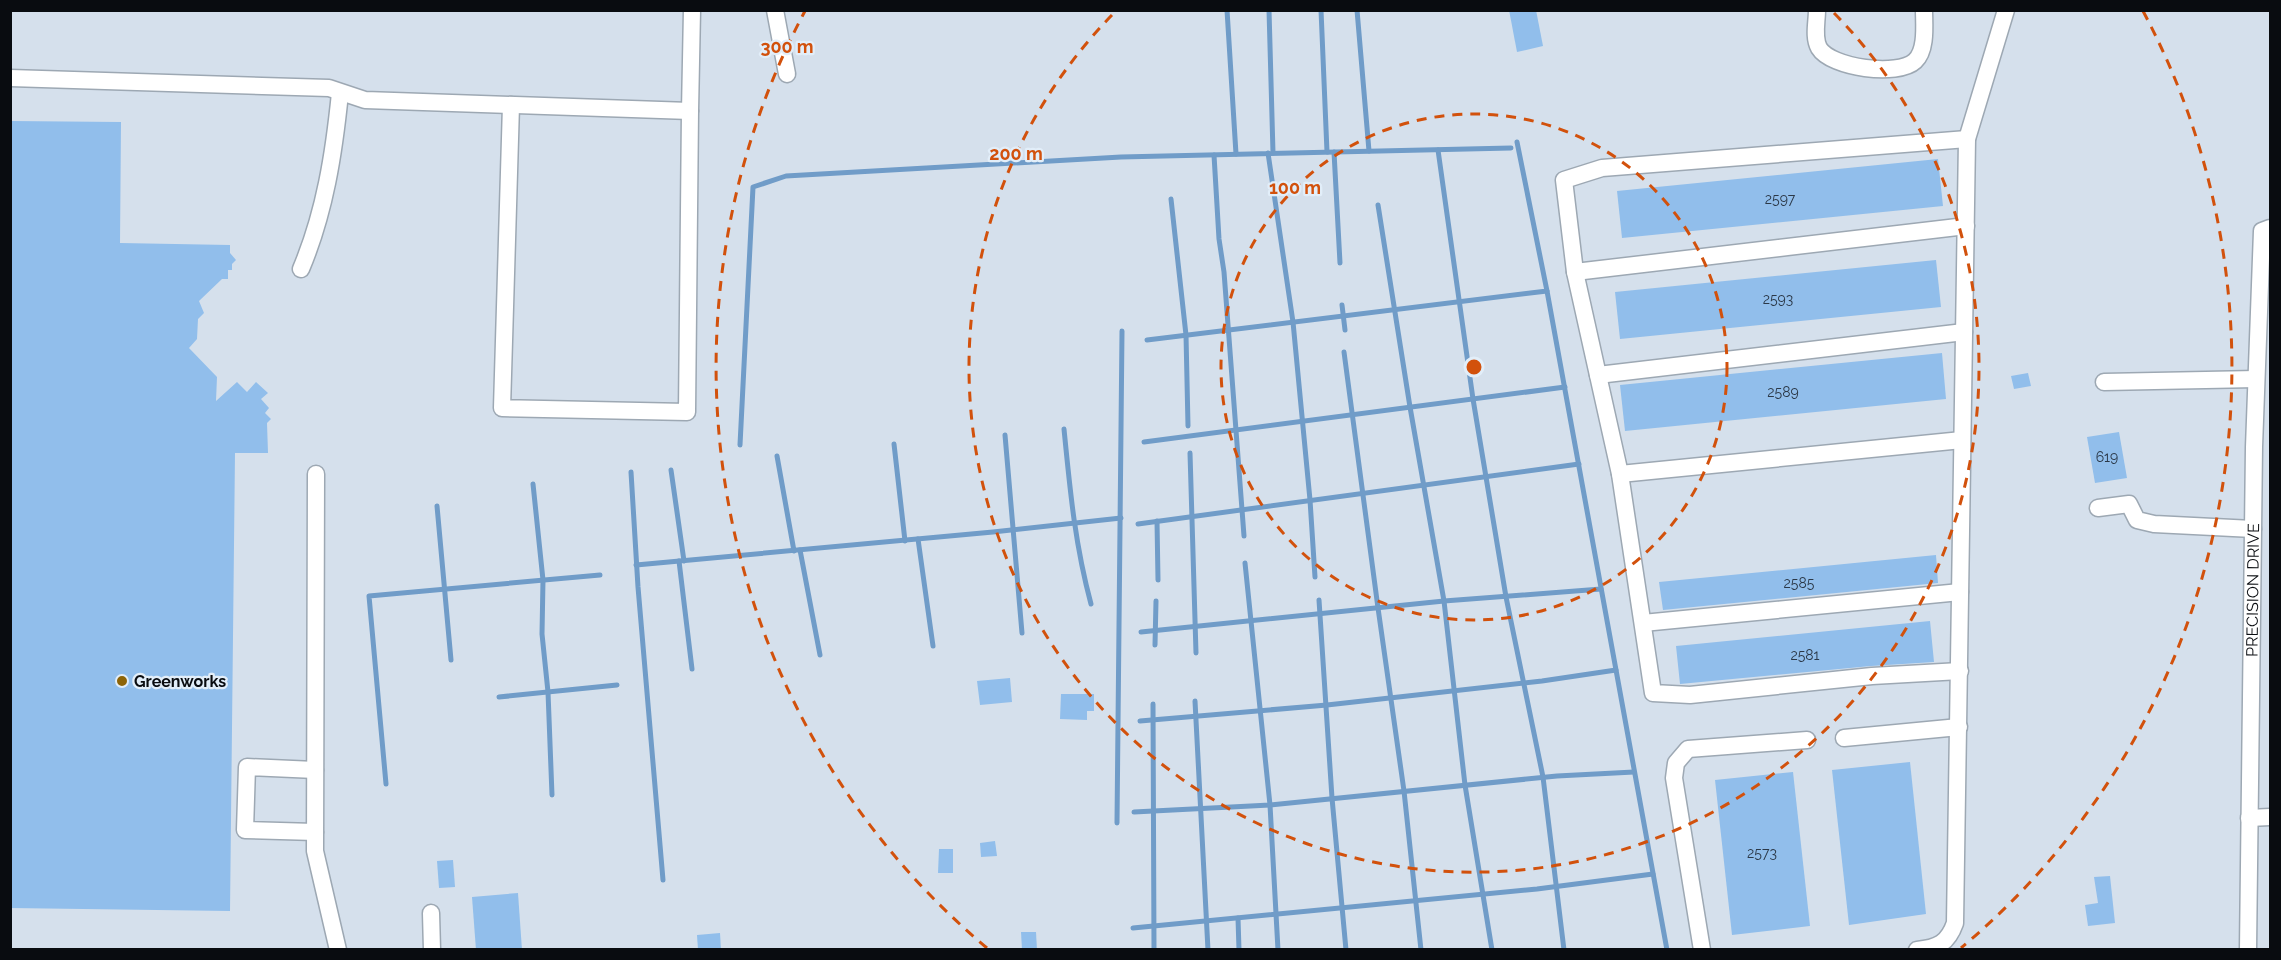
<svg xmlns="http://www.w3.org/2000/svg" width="2281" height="960" font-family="Raleway,sans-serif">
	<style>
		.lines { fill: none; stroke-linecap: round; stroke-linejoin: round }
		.stream { stroke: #709cc8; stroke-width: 5 }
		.building { fill: #91beeb }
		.minor-casing { stroke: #9da8b3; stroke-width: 19 }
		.minor { stroke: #fff; stroke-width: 16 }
		.ring { fill: none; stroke: #d2510c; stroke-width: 3; stroke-dasharray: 10 8 }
		.poi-dot { fill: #8d6407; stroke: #e2eef9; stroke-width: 2 }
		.labels { text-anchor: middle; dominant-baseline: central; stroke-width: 4.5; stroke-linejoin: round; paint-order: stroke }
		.number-label { font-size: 14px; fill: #2b3847 }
		.street-label { font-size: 16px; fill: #090c10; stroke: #e2eef9 }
		.poi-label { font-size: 16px; font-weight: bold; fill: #090c10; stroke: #e2eef9; text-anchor: start }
		.centre { fill: #d2510c; stroke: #e2eef9; stroke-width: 3 }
		.ring-label { font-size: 18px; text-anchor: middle; font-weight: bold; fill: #d2510c; stroke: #e2eef9; stroke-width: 4.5; stroke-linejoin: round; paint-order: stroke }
	</style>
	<rect width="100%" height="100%" fill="#d5e0ec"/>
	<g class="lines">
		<!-- stream -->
		<g class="stream">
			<path d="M1227,10L1236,154"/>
			<path d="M1269,10L1273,153"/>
			<path d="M1321,10L1327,152"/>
			<path d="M1357,10L1369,151"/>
			<path d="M1438,150L1473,399L1506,597L1543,777L1564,950"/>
			<path d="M1334,152L1340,263"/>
			<path d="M1268,153L1293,322L1310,500L1315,577"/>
			<path d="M1214,155L1219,239L1224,272L1244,536"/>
			<path d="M1171,199L1186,335L1188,426"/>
			<path d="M1378,205L1410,407L1444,601L1465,785L1492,950"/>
			<path d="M1547,291L1667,950"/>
			<path d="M1342,305L1345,330"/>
			<path d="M1147,340L1547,291L1517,142"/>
			<path d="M1344,352L1378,608L1404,791L1421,950"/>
			<path d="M1064,429C1070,490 1075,545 1091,604"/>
			<path d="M1005,435L1022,633"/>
			<path d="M1144,442L1565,387"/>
			<path d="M894,444L905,541"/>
			<path d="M740,445L753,187L786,176L1121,157L1511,148"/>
			<path d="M1190,453L1196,653"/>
			<path d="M777,456L794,551"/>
			<path d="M671,470L684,561"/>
			<path d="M631,472L638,587L663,880"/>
			<path d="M533,484L543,580L542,634L548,692L552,795"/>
			<path d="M437,506L451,660"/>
			<path d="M1157,521L1158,580"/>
			<path d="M1138,524L1579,464"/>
			<path d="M918,539L933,646"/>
			<path d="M800,550L820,655"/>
			<path d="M679,561L692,669"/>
			<path d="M1245,563L1270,805L1278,950"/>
			<path d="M636,565L993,532L1121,518"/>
			<path d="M1319,600L1332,798L1346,950"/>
			<path d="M1141,632L1444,601L1601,589"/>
			<path d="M1155,645L1156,601"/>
			<path d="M499,697L617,685"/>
			<path d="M1195,701L1208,950"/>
			<path d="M1153,704L1154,950"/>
			<path d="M1140,721L1327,705L1542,681L1616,670"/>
			<path d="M386,784L369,596L600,575"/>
			<path d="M1134,812L1270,805L1557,776L1634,772"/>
			<path d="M1117,823L1122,331"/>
			<path d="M1238,918L1239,950"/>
			<path d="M1133,928L1537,889L1653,874"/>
		</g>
	</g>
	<!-- building -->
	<g class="building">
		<path d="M1509,10H1536L1543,46L1517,52Z"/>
		<path d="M10,121L121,122L120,243L230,245V253L236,260L232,264V270H228V279H222L199,301L204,313L198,319L197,339L189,348L217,377L216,401L237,382L247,392L256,382L268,393L261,399L269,408L265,413L271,419L267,423L268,453H235L230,911L10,908Z"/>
		<path d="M1938,159L1943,206L1622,238L1617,191Z"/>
		<path d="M1936,260L1941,307L1620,339L1615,292Z"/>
		<path d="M1942,353L1946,399L1625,431L1620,385Z"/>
		<path d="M2028,373L2031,386L2014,389L2011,376Z"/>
		<path d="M2119,432L2127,478L2095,483L2087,437Z"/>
		<path d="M1936,555L1938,583L1663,610L1659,582Z"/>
		<path d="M1930,621L1934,662L1871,666L1680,684L1676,646Z"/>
		<path d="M1010,678L1012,702L980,705L977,681Z"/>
		<path d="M1061,694H1094V711H1087V720L1060,719Z"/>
		<path d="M1910,762L1926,914L1849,925L1832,770Z"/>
		<path d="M1793,772L1810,926L1732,935L1715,780Z"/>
		<path d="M995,841L997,856L981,857L980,843Z"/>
		<path d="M939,849H953V873H938Z"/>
		<path d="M453,860L455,887L439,888L437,861Z"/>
		<path d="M2110,876L2115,923L2088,926L2085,905L2098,903L2094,877Z"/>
		<path d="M518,893L522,950H476L472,897Z"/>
		<path d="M1021,932H1036L1037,950H1022Z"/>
		<path d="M720,933L721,950H698L697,935Z"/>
	</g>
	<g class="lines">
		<!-- minor casing -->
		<g class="minor-casing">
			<g id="minor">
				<path d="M775,10L787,74"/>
				<path d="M1817,10C1817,22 1813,37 1819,48C1831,68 1898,77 1915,61C1927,50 1924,24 1924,10"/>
				<path d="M10,78L329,88L365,100L690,111L692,10"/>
				<path d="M511,105L502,408L687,412L690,111"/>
				<path d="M301,269C325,212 334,153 340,93"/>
				<path d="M1575,272L1966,226"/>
				<path d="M1598,375L1964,332"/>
				<path d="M2104,382L2256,379"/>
				<path d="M316,474L315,851L338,950"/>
				<path d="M1620,474L1962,440"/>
				<path d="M2098,508L2129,504L2137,520L2154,524L2253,529"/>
				<path d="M1643,623L1960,592"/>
				<path d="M1960,671L1872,676L1690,695L1653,693L1620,474L1575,272L1564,180L1602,168L1967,139"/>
				<path d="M1844,738L1959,727"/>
				<path d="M2249,818L2270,817"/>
				<path d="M315,832L245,830L247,767L315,770"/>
				<path d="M431,913L432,950"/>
				<path d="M1702,950L1674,778L1676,763L1688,749L1807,740"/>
				<path d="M1917,950C1938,948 1948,943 1955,923L1967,139L2006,10"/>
				<path id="s1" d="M2248,950L2254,447L2262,231L2270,228"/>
			</g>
		</g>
		<!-- minor -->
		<use href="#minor" class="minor"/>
	</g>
	<!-- distance rings -->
	<g class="ring">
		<circle cx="1474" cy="367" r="253"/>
		<path d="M1834 13A505 505 0 1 1 1114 13"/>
		<path d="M987 948A758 758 0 0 1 805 11M2143 11A758 758 0 0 1 1961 948"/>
	</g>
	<!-- markers -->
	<circle class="poi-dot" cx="122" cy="681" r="6"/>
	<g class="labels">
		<!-- number labels -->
		<g class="number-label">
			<text x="1780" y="199">2597</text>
			<text x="1778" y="299">2593</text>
			<text x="1783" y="392">2589</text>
			<text x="2107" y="457">619</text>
			<text x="1799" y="583">2585</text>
			<text x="1805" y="655">2581</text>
			<text x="1762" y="853">2573</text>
		</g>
		<!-- street labels -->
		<g class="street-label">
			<text stroke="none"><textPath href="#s1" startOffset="360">PRECISION DRIVE</textPath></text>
		</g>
		<!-- poi labels -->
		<g class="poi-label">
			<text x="134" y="681">Greenworks</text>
		</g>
	</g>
	<circle cx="1474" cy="367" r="9" class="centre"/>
	<g class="ring-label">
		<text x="787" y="53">300 m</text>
		<text x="1016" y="160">200 m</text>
		<text x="1295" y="194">100 m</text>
	</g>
	<!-- border -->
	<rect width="2281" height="960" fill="none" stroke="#090c10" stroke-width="24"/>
</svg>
